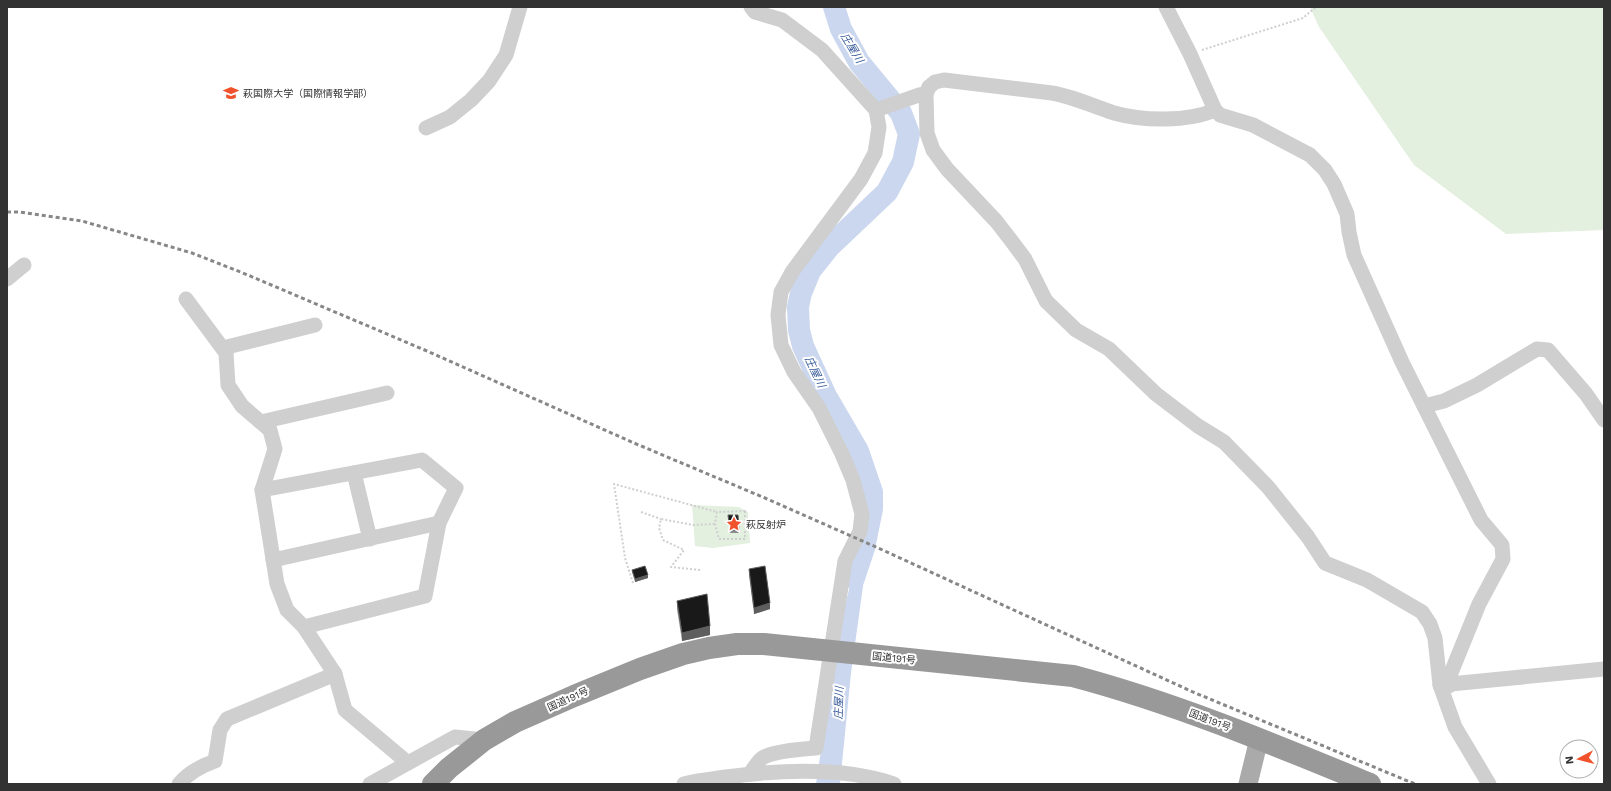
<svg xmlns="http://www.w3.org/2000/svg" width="1611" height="791" font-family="'Work Sans','Noto Sans JP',sans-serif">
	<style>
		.green { fill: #e3efdf }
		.water { fill: #cbd7ef }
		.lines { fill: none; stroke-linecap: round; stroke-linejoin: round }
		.river { stroke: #cbd7ef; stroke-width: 22 }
		.path { stroke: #cfcfcf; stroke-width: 2; stroke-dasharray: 2 2; stroke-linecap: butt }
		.minor { stroke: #cfcfcf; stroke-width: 15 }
		.major { stroke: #aaa; stroke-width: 19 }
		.highway { stroke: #999; stroke-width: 22 }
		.rail { stroke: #878787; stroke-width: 3; stroke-dasharray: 4 3; stroke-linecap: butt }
		.wall { fill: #8c8c8c }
		.shaded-wall { fill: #5e5e5e }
		.building { fill: #191919; stroke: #5e5e5e }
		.labels { text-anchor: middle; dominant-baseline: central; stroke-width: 4; stroke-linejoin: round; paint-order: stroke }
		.poi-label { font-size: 10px; fill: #323232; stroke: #fff; text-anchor: start }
		.street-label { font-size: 10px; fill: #323232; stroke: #fff }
		.water-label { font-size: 11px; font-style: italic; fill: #385a9b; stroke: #fff }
	</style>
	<rect width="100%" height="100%" fill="#fff"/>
	<!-- green -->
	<g class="green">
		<path d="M1310,7H1604V230L1506,234L1414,165L1319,27Z"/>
		<path d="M692,505L739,507L748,512L750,543L713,548L695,546Z"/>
	</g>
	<!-- water -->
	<path class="water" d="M859,549L868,550L851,673L840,784H816L832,676L842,618Z"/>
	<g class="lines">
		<!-- river -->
		<path class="river" d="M834,7L841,29L859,62L901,113L909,134L903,162L887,192L829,247L810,271L801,293L798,307L799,330L803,346L826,396L858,451L872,492V509L864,548L854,578"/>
		<!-- path -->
		<g class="path">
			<path d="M1202,50L1303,18L1316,7"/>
			<path d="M745,511V539H719L715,524L717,512Z"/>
			<path d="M641,512L661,519"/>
			<path d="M700,570L671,567L684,550L663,540L659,528L661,519L693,525L715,524"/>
			<path d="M633,583L625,558L614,484L717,512"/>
		</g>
		<!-- minor -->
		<g class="minor">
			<path d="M1166,7L1190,54L1215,110L1220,115L1253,125L1310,155L1325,170L1334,184L1347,214L1349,232L1354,255L1402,362L1481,520L1502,545L1503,559L1479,604L1451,673L1449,686"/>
			<path d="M876,110L919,95L926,94"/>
			<path d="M1215,110C1188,122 1142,121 1114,113C1093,106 1074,97 1052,93L944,80L935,82L929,87L926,94L927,133L933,150L947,169L996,221L1010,239L1025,259L1046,301L1076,330L1109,349L1156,394L1198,426L1224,442L1268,487L1308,537L1325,563L1367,580L1422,612L1430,624L1435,638L1440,685L1455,727L1489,784"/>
			<path d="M426,128L450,117L471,100L489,81L506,55L520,7"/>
			<path d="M7,279L24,265"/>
			<path d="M186,299L226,353L228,385L242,406L270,430L275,449L262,490L277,584L287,610L304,627L335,674L345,710L408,763"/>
			<path d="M223,348L315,325"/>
			<path d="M1424,406L1444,401L1477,385L1537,349L1548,350L1586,394L1604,420"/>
			<path d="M261,422L387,393"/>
			<path d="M354,473L370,539"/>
			<path d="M262,490L422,460L456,488L439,523L425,596L304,627"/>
			<path d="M273,560L439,523"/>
			<path d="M1440,685L1604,669"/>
			<path d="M750,774C753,769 757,763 761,759C770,751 804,749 816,748L845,561L860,531L862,514L853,480L842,454L819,408L794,372L781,345L778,315L781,292L792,272L861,179L875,153L879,127L876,110L822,50L782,20L755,12L751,7"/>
			<path d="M179,784C189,772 201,766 215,761L220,730L227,719L335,674"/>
			<path d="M370,784L455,737L484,740"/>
			<path d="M684,784C698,780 712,779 726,777C778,770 845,767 894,784"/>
		</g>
		<!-- major -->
		<path class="major" d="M1248,784L1259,739"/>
		<!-- highway -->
		<path class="highway" d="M433,784L449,768L484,740L515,722L574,696L640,669L683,654L709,648L737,644H764L1073,676C1175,703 1273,744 1370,784"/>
		<!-- rail -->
		<path class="rail" d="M7,212H19L82,221L192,253L243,273L427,351L634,443L765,498L876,547L1193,692L1415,784"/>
	</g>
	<!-- wall -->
	<g class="wall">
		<path d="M738,515L739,533H730L728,518Z"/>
		<path d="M749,569L770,609L754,614L749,575Z"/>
		<path d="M632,570L648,578L635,582L632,572Z"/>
		<path d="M677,601L710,635L682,641L677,609Z"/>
	</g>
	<!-- shaded-wall -->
	<g class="shaded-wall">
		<path d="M648,575V578L635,582V579Z"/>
		<path d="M770,603V609L754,614V608Z"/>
		<path d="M710,626V635L682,641V633Z"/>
	</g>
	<!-- building -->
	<g class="building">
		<path d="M728,515H738L739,530H730Z"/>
		<path d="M645,566L648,575L635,579L632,570Z"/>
		<path d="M765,566L770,603L754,608L749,569Z"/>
		<path d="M707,594L710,626L682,633L677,601Z"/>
	</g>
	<!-- icons -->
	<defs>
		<g id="university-bare" transform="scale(1.2)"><path d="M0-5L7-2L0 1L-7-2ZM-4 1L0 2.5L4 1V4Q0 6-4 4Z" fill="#f1522b" stroke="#fff" stroke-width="2.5" paint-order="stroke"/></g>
		<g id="sight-bare" transform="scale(1.2)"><path d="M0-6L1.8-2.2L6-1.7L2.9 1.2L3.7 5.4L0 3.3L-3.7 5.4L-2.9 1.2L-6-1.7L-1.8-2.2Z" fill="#f1522b" stroke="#fff" stroke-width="2.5" paint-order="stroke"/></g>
	</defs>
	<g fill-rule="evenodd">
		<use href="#university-bare" x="231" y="93"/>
		<use href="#sight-bare" x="734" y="524"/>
	</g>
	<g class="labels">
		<!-- poi labels -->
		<g class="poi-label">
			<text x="243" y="93">萩国際大学（国際情報学部）</text>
			<text x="746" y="524">萩反射炉</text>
		</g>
		<!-- street labels -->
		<g class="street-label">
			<text transform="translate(894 658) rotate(6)">国道191号</text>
			<text transform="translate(568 699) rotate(-24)">国道191号</text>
			<text transform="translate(1210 720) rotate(21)">国道191号</text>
		</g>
		<!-- water labels -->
		<g class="water-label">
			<text transform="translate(852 48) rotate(59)">庄屋川</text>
			<text transform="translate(815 372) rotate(65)">庄屋川</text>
			<text transform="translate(839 703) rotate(-88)">庄屋川</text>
		</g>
	</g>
	<!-- border -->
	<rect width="1611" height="791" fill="none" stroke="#323232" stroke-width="16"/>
	<!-- north arrow -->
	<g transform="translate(1579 759) rotate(263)"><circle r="19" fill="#ffffff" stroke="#adadad"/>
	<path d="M0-3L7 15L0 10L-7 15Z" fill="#f1522b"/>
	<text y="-6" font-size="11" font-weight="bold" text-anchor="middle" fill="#323232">N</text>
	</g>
</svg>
